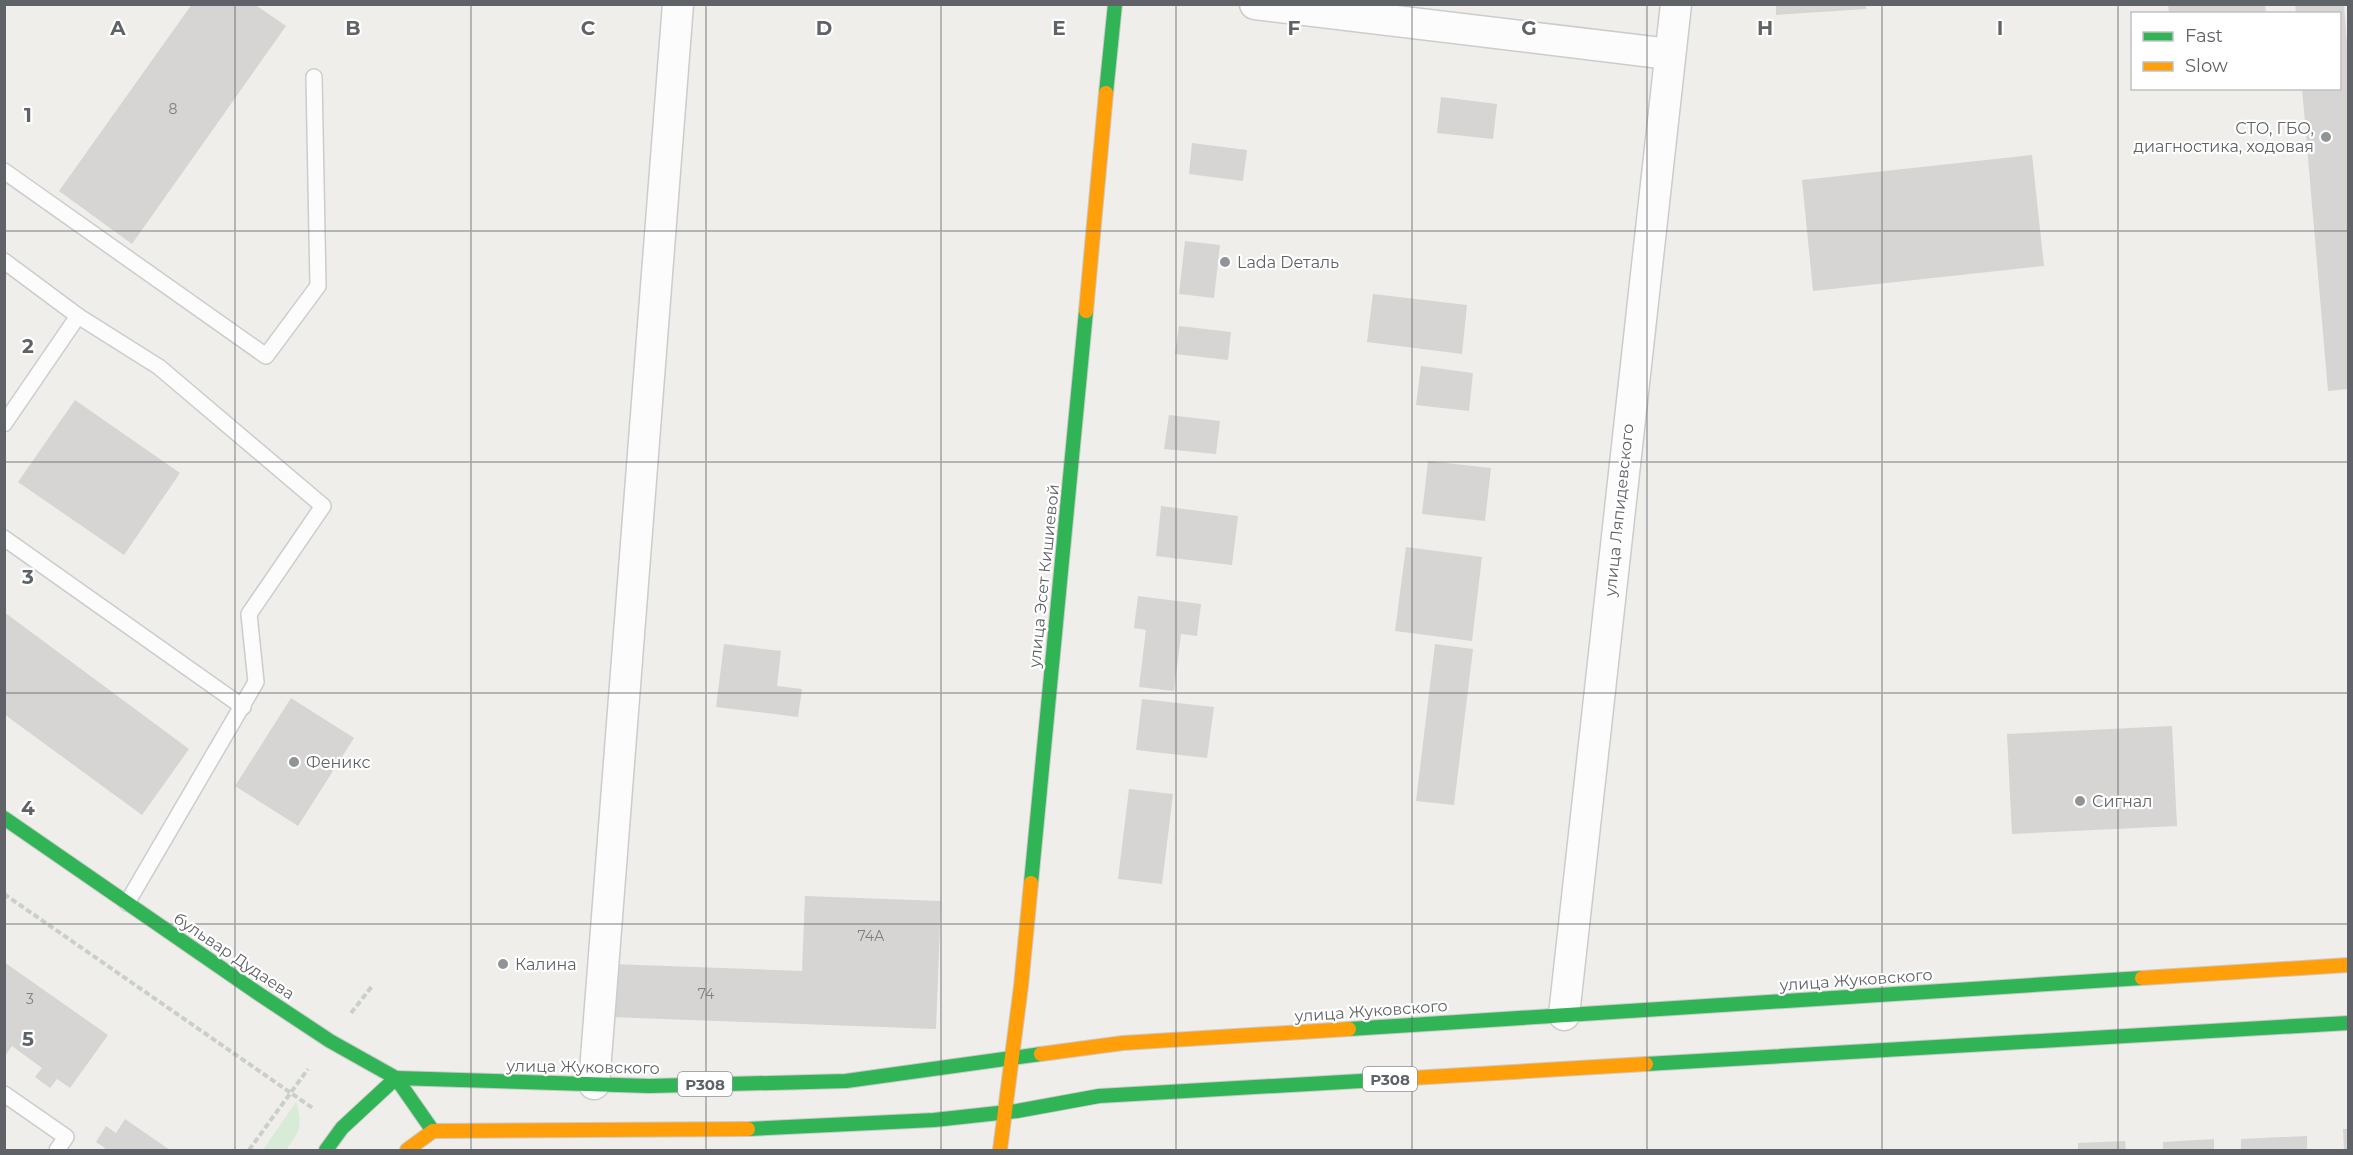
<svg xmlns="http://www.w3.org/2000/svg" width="2353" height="1155" font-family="Montserrat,sans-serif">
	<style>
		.green { fill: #d8ebd6 }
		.building { fill: #d6d5d3 }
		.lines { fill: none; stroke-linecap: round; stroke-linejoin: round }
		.lane-casing { stroke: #cbcccc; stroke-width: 18 }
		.street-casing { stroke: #cbcccc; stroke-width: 33 }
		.fast-casing { stroke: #cacacb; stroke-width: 16 }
		.slow-casing { stroke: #cacacb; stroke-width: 16 }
		.path { stroke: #cacfcc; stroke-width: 4; stroke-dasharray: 6 3; stroke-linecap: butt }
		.lane { stroke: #fdfcfc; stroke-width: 15 }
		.street { stroke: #fdfcfc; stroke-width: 30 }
		.fast { stroke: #30b455; stroke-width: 14 }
		.slow { stroke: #ff9f0a; stroke-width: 14 }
		.grid { fill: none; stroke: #5f6368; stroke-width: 1.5; stroke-opacity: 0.55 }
		.poi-dot { fill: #919496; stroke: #fff; stroke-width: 2 }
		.labels { text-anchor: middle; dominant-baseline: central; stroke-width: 4.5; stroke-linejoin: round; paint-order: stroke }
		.number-label { font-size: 14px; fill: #7e8184 }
		.shield { fill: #fff; stroke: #8f9295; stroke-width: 1.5 }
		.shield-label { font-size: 15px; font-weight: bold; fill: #5f6368 }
		.poi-label { font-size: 16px; fill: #5f6368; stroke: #fff; text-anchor: start }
		.street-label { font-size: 16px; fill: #5f6368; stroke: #fff }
		.grid-label { font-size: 20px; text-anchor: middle; font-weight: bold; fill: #5f6368; stroke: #fff; stroke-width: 4.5; stroke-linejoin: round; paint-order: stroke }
	</style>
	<rect width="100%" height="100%" fill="#efeeea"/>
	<!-- green -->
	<path class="green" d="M296,1102C303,1126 300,1131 286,1150H263Z"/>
	<!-- building -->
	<g class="building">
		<path d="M192,4H254L286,26L132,244L59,191Z"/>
		<path d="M1776,4H1866V9L1776,15Z"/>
		<path d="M2168,4H2265L2266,14H2169Z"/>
		<path d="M2295,4H2344L2348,57V389L2328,391L2302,88H2340V14H2296Z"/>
		<path d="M1441,97L1497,104L1493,139L1437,133Z"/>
		<path d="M1192,143L1247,150L1243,181L1189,174Z"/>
		<path d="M2032,155L2044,266L1813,291L1802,180Z"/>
		<path d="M1185,241L1220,245L1214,298L1179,294Z"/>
		<path d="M1373,294L1467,305L1462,354L1367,342Z"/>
		<path d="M1179,326L1231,332L1228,360L1175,354Z"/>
		<path d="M1421,366L1473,373L1469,411L1416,405Z"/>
		<path d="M75,400L180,473L124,555L18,482Z"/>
		<path d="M1169,415L1220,421L1216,454L1164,449Z"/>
		<path d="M1428,461L1491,468L1485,521L1422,514Z"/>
		<path d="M1161,506L1238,516L1232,565L1156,556Z"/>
		<path d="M1406,547L1482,557L1472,641L1395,631Z"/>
		<path d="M1138,596L1201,604L1197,636L1181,634L1174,691L1139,687L1146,630L1134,628Z"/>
		<path d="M4,612L189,749L142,815L4,714Z"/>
		<path d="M724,644L781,651L777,686L802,689L798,717L716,707Z"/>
		<path d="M1435,644L1473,649L1454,805L1416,801Z"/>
		<path d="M291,698L354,738L298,826L235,786Z"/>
		<path d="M1142,699L1214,707L1207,758L1136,750Z"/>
		<path d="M2172,726L2177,826L2012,834L2007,734Z"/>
		<path d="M1129,789L1173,794L1162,884L1118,879Z"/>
		<path d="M805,896L941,901L936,1029L610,1017L612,964L802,971Z"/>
		<path d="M4,962L108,1035L70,1088L57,1079L50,1088L35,1077L42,1068L12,1046L4,1057Z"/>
		<path d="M125,1119L170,1150H104L105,1148L96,1142L106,1126L116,1133Z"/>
		<path d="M2343,1129H2348V1150H2344Z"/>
		<path d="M2307,1136V1150H2241V1139Z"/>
		<path d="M2214,1139V1150H2163V1142Z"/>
		<path d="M2125,1141L2126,1150H2078V1143Z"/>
	</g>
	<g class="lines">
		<!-- lane casing -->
		<g class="lane-casing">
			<g id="lane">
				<path d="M4,171L266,356L318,286L314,77"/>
				<path d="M4,261L78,316L159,367L323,506L249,614L256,682L127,903"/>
				<path d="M4,424L78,316"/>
				<path d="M4,538L243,707"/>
				<path d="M4,1094L66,1137L57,1150"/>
			</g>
		</g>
		<!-- street casing -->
		<g class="street-casing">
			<g id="street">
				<path d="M1255,4L1669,54"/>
				<path d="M1564,1015L1676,4"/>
				<path d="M594,1084L678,4"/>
			</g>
		</g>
		<!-- fast casing -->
		<g class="fast-casing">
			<g id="fast">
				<path d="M1106,93L1115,4"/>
				<path d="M4,818L259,994L330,1041L396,1078L433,1131"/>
				<path d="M1031,883L1086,311"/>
				<path d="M1349,1029L2142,978"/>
				<path d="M1646,1064L2348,1023"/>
				<path d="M748,1129L934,1120L1017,1111L1099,1096L1378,1080"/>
				<path d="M326,1150L342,1128L396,1078L649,1086L846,1081L1041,1054"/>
			</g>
		</g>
		<!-- slow casing -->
		<g class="slow-casing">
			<g id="slow">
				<path d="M1086,311L1106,93"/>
				<path d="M2142,978L2348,965"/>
				<path d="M1041,1054L1123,1043L1349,1029"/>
				<path d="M1378,1080L1646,1064"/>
				<path d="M407,1150L433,1131L748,1129"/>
				<path d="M1000,1150L1021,986L1031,883"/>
			</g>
		</g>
		<!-- path -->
		<g class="path">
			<path d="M4,894L314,1109"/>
			<path d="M351,1013L373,985"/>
			<path d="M249,1150L308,1069"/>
		</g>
		<!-- lane -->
		<use href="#lane" class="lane"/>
		<!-- street -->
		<use href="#street" class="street"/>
		<!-- fast -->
		<use href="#fast" class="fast"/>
		<!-- slow -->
		<use href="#slow" class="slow"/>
	</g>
	<!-- grid -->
	<path class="grid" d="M235,4V1150M471,4V1150M706,4V1150M941,4V1150M1176,4V1150M1412,4V1150M1647,4V1150M1882,4V1150M2118,4V1150M4,231H2348M4,462H2348M4,693H2348M4,924H2348"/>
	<!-- markers -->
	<g class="poi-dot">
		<circle cx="2326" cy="137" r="6"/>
		<circle cx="1225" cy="262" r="6"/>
		<circle cx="294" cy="762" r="6"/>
		<circle cx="2080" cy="801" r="6"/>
		<circle cx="503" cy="964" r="6"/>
	</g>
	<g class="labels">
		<!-- number labels -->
		<g class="number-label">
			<text x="173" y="109">8</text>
			<text x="871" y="936">74А</text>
			<text x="706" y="994">74</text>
			<text x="30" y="999">3</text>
		</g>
		<!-- shield labels -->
		<g class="shield">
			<rect x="1363" y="1067" width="54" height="24" rx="4.5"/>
			<rect x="678" y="1072" width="54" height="24" rx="4.5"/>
		</g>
		<g class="shield-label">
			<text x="1390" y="1079">P308</text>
			<text x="705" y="1084">P308</text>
		</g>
		<!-- poi labels -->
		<g class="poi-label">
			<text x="2314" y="128" text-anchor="end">СТО, ГБО,<tspan x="2314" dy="18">диагностика, ходовая</tspan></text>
			<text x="1237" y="262">Lada Dеталь</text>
			<text x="306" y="762">Феникс</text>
			<text x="2092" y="801">Сигнал</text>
			<text x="515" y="964">Калина</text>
		</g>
		<!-- street labels -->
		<g class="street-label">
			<text transform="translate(1619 510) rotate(-84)">улица Ляпидевского</text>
			<text transform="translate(1044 576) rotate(-84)">улица Эсет Кишиевой</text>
			<text transform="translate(234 956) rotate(34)">бульвар Дудаева</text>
			<text transform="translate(1856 980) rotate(-4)">улица Жуковского</text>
			<text transform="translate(1371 1011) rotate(-4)">улица Жуковского</text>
			<text transform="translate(583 1067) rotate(1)">улица Жуковского</text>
		</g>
	</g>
	<g class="grid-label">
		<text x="118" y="35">A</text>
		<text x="353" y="35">B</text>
		<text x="588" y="35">C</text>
		<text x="824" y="35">D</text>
		<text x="1059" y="35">E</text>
		<text x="1294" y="35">F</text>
		<text x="1529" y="35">G</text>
		<text x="1765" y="35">H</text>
		<text x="2000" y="35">I</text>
		<text x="28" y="122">1</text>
		<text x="28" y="353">2</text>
		<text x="28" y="584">3</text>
		<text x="28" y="815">4</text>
		<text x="28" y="1046">5</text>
	</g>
	<!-- border -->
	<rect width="2353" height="1155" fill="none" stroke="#5f6368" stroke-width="12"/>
	<!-- legend -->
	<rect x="2131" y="12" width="210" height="78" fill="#ffffff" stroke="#bfc1c3" stroke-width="1.5"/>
	<rect x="2143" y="32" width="30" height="9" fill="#30b455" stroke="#bfc1c3" stroke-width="1.5"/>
	<text x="2185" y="42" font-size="18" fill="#5f6368">Fast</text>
	<rect x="2143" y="62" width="30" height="9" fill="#ff9f0a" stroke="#bfc1c3" stroke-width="1.5"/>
	<text x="2185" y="72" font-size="18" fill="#5f6368">Slow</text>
</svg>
